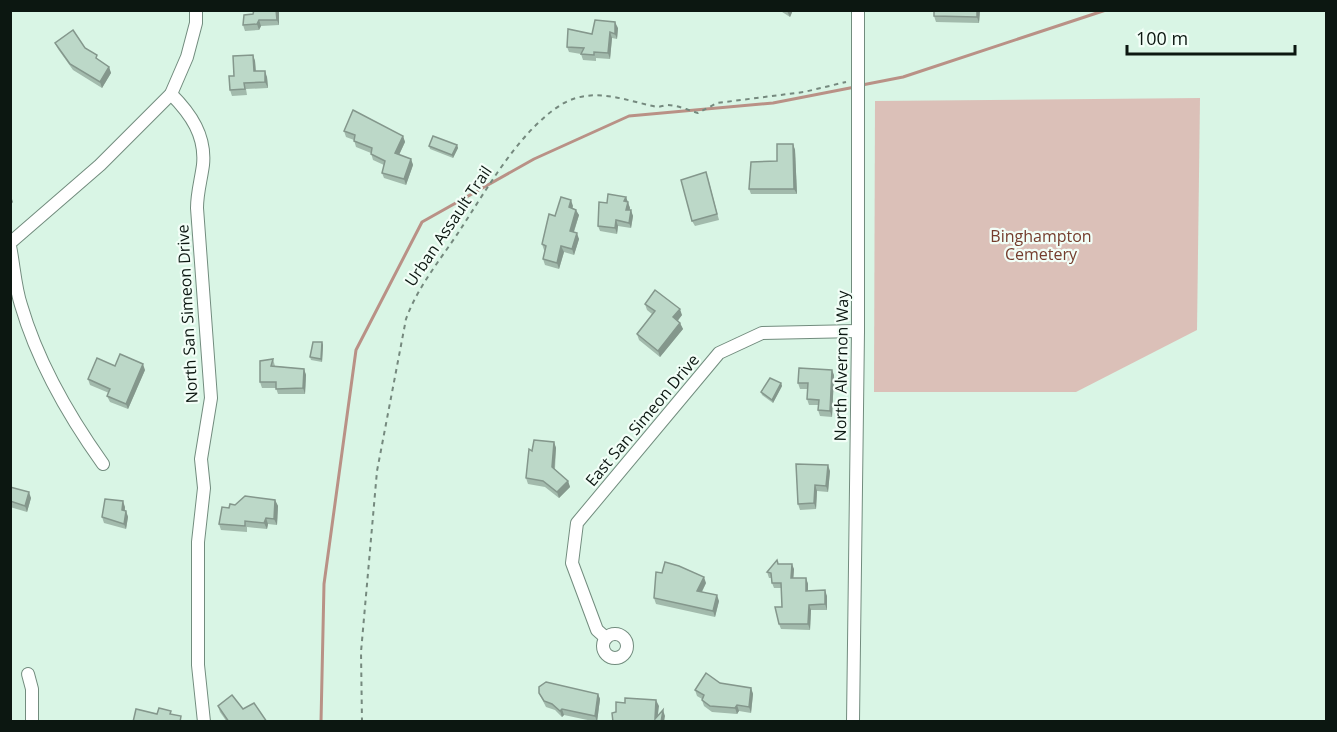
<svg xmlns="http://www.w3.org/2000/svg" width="1337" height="732" font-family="'Open Sans',sans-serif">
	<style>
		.green { fill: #dbc0b8 }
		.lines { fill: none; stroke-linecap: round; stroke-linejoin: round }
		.stream { stroke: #b99186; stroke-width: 3 }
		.minor-casing { stroke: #728c7e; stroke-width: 14 }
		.path { stroke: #75897e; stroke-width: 2; stroke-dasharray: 4.5 4.5; stroke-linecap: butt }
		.minor { stroke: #fff; stroke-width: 12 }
		.wall { fill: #a2baac }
		.shaded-wall { fill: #84978c }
		.building { fill: #bcd8c8; stroke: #84978c; stroke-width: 1.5 }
		.labels { text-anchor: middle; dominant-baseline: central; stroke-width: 4.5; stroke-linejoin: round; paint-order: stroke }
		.street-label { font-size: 16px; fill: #0c1711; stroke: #f2fef7 }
		.park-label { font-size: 16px; fill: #743d2d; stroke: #f2fef7 }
	</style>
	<rect width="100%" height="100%" fill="#d9f5e5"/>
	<!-- green -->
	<path class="green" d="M1200,98L1197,330L1076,392H874L875,101Z"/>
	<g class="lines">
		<!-- stream -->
		<g class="stream">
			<path d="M862,85L903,77L1106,10"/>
			<path d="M321,722L324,584L356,350L422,222L534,159L629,116L773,103L855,87"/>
		</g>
		<!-- minor casing -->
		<g class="minor-casing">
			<g id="minor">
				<path d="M171,94C191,114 206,136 203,165C201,180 197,193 197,208L211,398L201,459L204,488L198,542V665L204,722"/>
				<path d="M10,243L100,165L171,94L187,57L196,23V10"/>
				<path d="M10,246C14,266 15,287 21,305C38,363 68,415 103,464"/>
				<circle cx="615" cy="646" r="12"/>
				<path d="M606,638L597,630L572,563L577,523L719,353L762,333L858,331"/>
				<path d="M28,674L32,689V722"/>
				<path d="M853,722L858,331V10"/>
			</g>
		</g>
		<!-- path -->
		<path class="path" d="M362,722L361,652L377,471L406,319C418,286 441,259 460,230C487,189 521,128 564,103C594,87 624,100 653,106C658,108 662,106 667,105C677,105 688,110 698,113L717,103L804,92L846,82"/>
		<!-- minor -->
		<use href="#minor" class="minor"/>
	</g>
	<!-- wall -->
	<g class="wall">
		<path d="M254,10H279V25L261,26L259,30L245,31L243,25L253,14Z"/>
		<path d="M779,10H793L790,17Z"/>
		<path d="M980,10L979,23L936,22L934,16Z"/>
		<path d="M618,28L617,39L612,38L610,59L596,58V61L583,60L581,54L569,52L567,47L592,34Z"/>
		<path d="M55,43L85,48L100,61L109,67L111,73L102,88L73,70L58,49Z"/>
		<path d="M253,55L255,61L256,71L267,77L268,88L246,89L247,95L232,96L230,90L234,76Z"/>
		<path d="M344,131L403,136L405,142L399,155L411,159L413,165L406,185L384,178L382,173L384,165L373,160L371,153L356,147L354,140L346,137Z"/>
		<path d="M793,144L795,150L797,194H751L749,189L777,161Z"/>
		<path d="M457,145L458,148L453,158L430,149L429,146Z"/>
		<path d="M708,178L719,220L695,226L692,221Z"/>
		<path d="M626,197L630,208V210L633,216L631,228L618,226L617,234L600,231L598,226L607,203Z"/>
		<path d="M573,206L572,208L579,215L574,232L579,239L574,255L564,252L559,269L545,265L543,259L545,251L544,250L542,244Z"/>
		<path d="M645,304L682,315L678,320L683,329L660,357L639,340L637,334L652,314L647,310Z"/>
		<path d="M322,342L323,345L322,362L311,360L310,357Z"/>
		<path d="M273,359L275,366L304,369L306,375L305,394H278L276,388H262L260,382Z"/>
		<path d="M115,366L145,370L128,409L110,402L107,396L109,393L90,385L88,379Z"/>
		<path d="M834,375L832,417L820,416L818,410V405H809L807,399V389H800L798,383Z"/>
		<path d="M781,383L782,386L773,403L762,395L761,392Z"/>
		<path d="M554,442L556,448L555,469L568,481L570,487L559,498L545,487L528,484L526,478L532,451Z"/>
		<path d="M796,464L830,471L828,492L817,491L816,509L800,510L798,504Z"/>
		<path d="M10,487L31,498L27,512L10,507Z"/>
		<path d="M275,500L278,506L277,525L268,524L267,529L247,527V532L221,530L219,524L229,508L235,505Z"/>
		<path d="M125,507V510L126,511L128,517L126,529L104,523L102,517Z"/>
		<path d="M779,564L794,569L793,578H806L808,584V591L827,596V610H811L810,630L781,629L779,624L782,607L781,588H774L772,583V578H769L767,572Z"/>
		<path d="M706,583L702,592L719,601L715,617L656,604L654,598Z"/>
		<path d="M720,683L751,688L753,694L751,713L739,711L737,714L712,712L704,706L702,700V699L697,696L695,690Z"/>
		<path d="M539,693L598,694L600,699L597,722L564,715L562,717L555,710L546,707Z"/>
		<path d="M218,706L243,709L267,722H227L220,712Z"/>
	</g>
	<!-- shaded-wall -->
	<g class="shaded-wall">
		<path d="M276,10H279V25L277,20Z"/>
		<path d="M788,10H793L790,17L787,11Z"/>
		<path d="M977,10H980L979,23L977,17Z"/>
		<path d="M259,20L261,26L259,30L257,24Z"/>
		<path d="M615,22L618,28L617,39L615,34Z"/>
		<path d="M610,32L612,38L610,59L608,53Z"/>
		<path d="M253,55L255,61L256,77L254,71Z"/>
		<path d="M109,67L111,73L102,88L100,82Z"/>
		<path d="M265,71L267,77L268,88L265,82Z"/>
		<path d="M403,136L405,142L397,159L395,153Z"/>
		<path d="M793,144L795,150L797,194L794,189Z"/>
		<path d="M457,145L458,148L453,158L452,155Z"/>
		<path d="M411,159L413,165L406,185L404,179Z"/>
		<path d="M11,196L13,202L10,206V197Z"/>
		<path d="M626,197L630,208L628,216L624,201Z"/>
		<path d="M571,200L573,206L571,213L569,207Z"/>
		<path d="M576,210L579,215L572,237L570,231Z"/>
		<path d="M631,210L633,216L631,228L629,223Z"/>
		<path d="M616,220L618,226L617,234L615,228Z"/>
		<path d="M577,233L579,239L574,255L572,249Z"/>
		<path d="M561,246L564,252L559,269L557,263Z"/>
		<path d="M680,309L682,315L676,323L673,317Z"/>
		<path d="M680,323L683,329L660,357L658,351Z"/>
		<path d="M322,342L323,345L322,362L321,359Z"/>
		<path d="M143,364L145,370L128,409L126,404Z"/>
		<path d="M304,369L306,375L305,394L303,388Z"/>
		<path d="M832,370L834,375L832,417L830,411Z"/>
		<path d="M781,383L782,386L773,403L772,400Z"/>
		<path d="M554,442L556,448L554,472L552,467Z"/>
		<path d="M828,465L830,471L828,492L826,486Z"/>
		<path d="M568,481L570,487L559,498L557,492Z"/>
		<path d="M815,485L817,491L816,509L814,503Z"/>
		<path d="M29,492L31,498L27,512L25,506Z"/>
		<path d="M275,500L278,506L277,525L274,519Z"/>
		<path d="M123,501L125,507L124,516L122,510Z"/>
		<path d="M126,511L128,517L126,529L124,524Z"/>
		<path d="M266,518L268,524L267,529L264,523Z"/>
		<path d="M792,564L794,569L793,584L791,578Z"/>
		<path d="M704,577L706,583L699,597L697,591Z"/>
		<path d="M806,578L808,584V596L806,591Z"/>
		<path d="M825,590L827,596V610L825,604Z"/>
		<path d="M717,595L719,601L715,617L713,611Z"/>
		<path d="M809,605L811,610L810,630L808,624Z"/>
		<path d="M751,688L753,694L751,713L749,707Z"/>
		<path d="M598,694L600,699L597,722L595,716Z"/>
		<path d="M656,700L659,706L657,722L655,719Z"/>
		<path d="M737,705L739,711L737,714L735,708Z"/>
		<path d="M562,709L564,715L562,717L560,711Z"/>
		<path d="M663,710L665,716L664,722H661Z"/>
	</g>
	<!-- building -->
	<g class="building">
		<path d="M254,10H276L277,20H259L257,24L243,25L244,15L253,14Z"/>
		<path d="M934,10H977V17L934,16Z"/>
		<path d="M595,20L615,22V34L610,32L608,53L594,52V55L581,54L584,48L567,47L568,29L592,34Z"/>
		<path d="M73,30L85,48L97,55L96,58L109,67L100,82L70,64L55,43Z"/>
		<path d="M253,55L254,71H265V82L244,83L245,89L230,90L229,76H234L233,56Z"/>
		<path d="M353,110L403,136L395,153L411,159L404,179L382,173L385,161L371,154L372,148L354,141L355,135L344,131Z"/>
		<path d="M433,136L457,145L452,155L429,146Z"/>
		<path d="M777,144H793L794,189H749L751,162L777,161Z"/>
		<path d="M706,172L717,214L692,221L681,180Z"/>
		<path d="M608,194L626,197L624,201L628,202L626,210H631L629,223L616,220L615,228L598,226L599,202L607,203Z"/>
		<path d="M561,197L571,200L569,207L576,210L570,231L577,233L572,249L561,246L557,263L543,259L546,246L542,244L549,214L555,216Z"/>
		<path d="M655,290L680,309L673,317L680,323L658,351L637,334L655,311L645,304Z"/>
		<path d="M313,342H322L321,359L310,357Z"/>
		<path d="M120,354L143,364L126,404L107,396L110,389L88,379L97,358L115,366Z"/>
		<path d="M273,359L271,366L304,369L303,388L276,389V382H260V361Z"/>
		<path d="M799,368L832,370L830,411L818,410L819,400L807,399L808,383H798Z"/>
		<path d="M770,378L781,383L772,400L761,392Z"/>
		<path d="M534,440L554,442L552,467L568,481L557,492L543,481L526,478L529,449L532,451Z"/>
		<path d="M796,464L828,465L826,486L815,485L814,503L798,504Z"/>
		<path d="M10,487L29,492L25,506L10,501Z"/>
		<path d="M245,496L275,500L274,519L266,518L264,523L245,521V526L219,524L222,507L229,508L230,504L235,505Z"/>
		<path d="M105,499L123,501L122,510L126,511L124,524L102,517Z"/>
		<path d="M777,560L778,564H792L791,578H806V591L825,590V604L809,605L808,624H779L775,607H782L781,583H772L771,573L767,572Z"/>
		<path d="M665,562L679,566L704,577L697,591L717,595L713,611L654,598L656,572L662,573Z"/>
		<path d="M706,673L720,683L751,688L749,707L737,705L735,708L710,706L702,700L704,695L695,690Z"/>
		<path d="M546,682L598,694L595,716L562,709L560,711L552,704L544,701L539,693V687Z"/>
		<path d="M232,695L243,709L254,703L267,722H229L218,706Z"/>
		<path d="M625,698L656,700L655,719L663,710L661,722H613L612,713L616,712V702L625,703Z"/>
		<path d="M159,708L171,711L170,714L181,716L180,722H133L136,709L157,714Z"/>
	</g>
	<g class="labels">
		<!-- street labels -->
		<g class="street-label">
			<text transform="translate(448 226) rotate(-56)">Urban Assault Trail</text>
			<text transform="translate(187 314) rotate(-93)">North San Simeon Drive</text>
			<text transform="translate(841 366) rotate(-89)">North Alvernon Way</text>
			<text transform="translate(642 420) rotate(-50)">East San Simeon Drive</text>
		</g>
		<!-- park labels -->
		<g class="park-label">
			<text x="1041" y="236">Binghampton<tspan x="1041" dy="18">Cemetery</tspan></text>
		</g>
	</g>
	<!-- border -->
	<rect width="1337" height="732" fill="none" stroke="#0c1711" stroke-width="24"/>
	<!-- scale -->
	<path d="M1127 45v9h168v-9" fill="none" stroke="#0c1711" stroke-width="3"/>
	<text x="1136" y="45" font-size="18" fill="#0c1711" stroke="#f2fef7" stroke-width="4.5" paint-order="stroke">100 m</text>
</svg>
